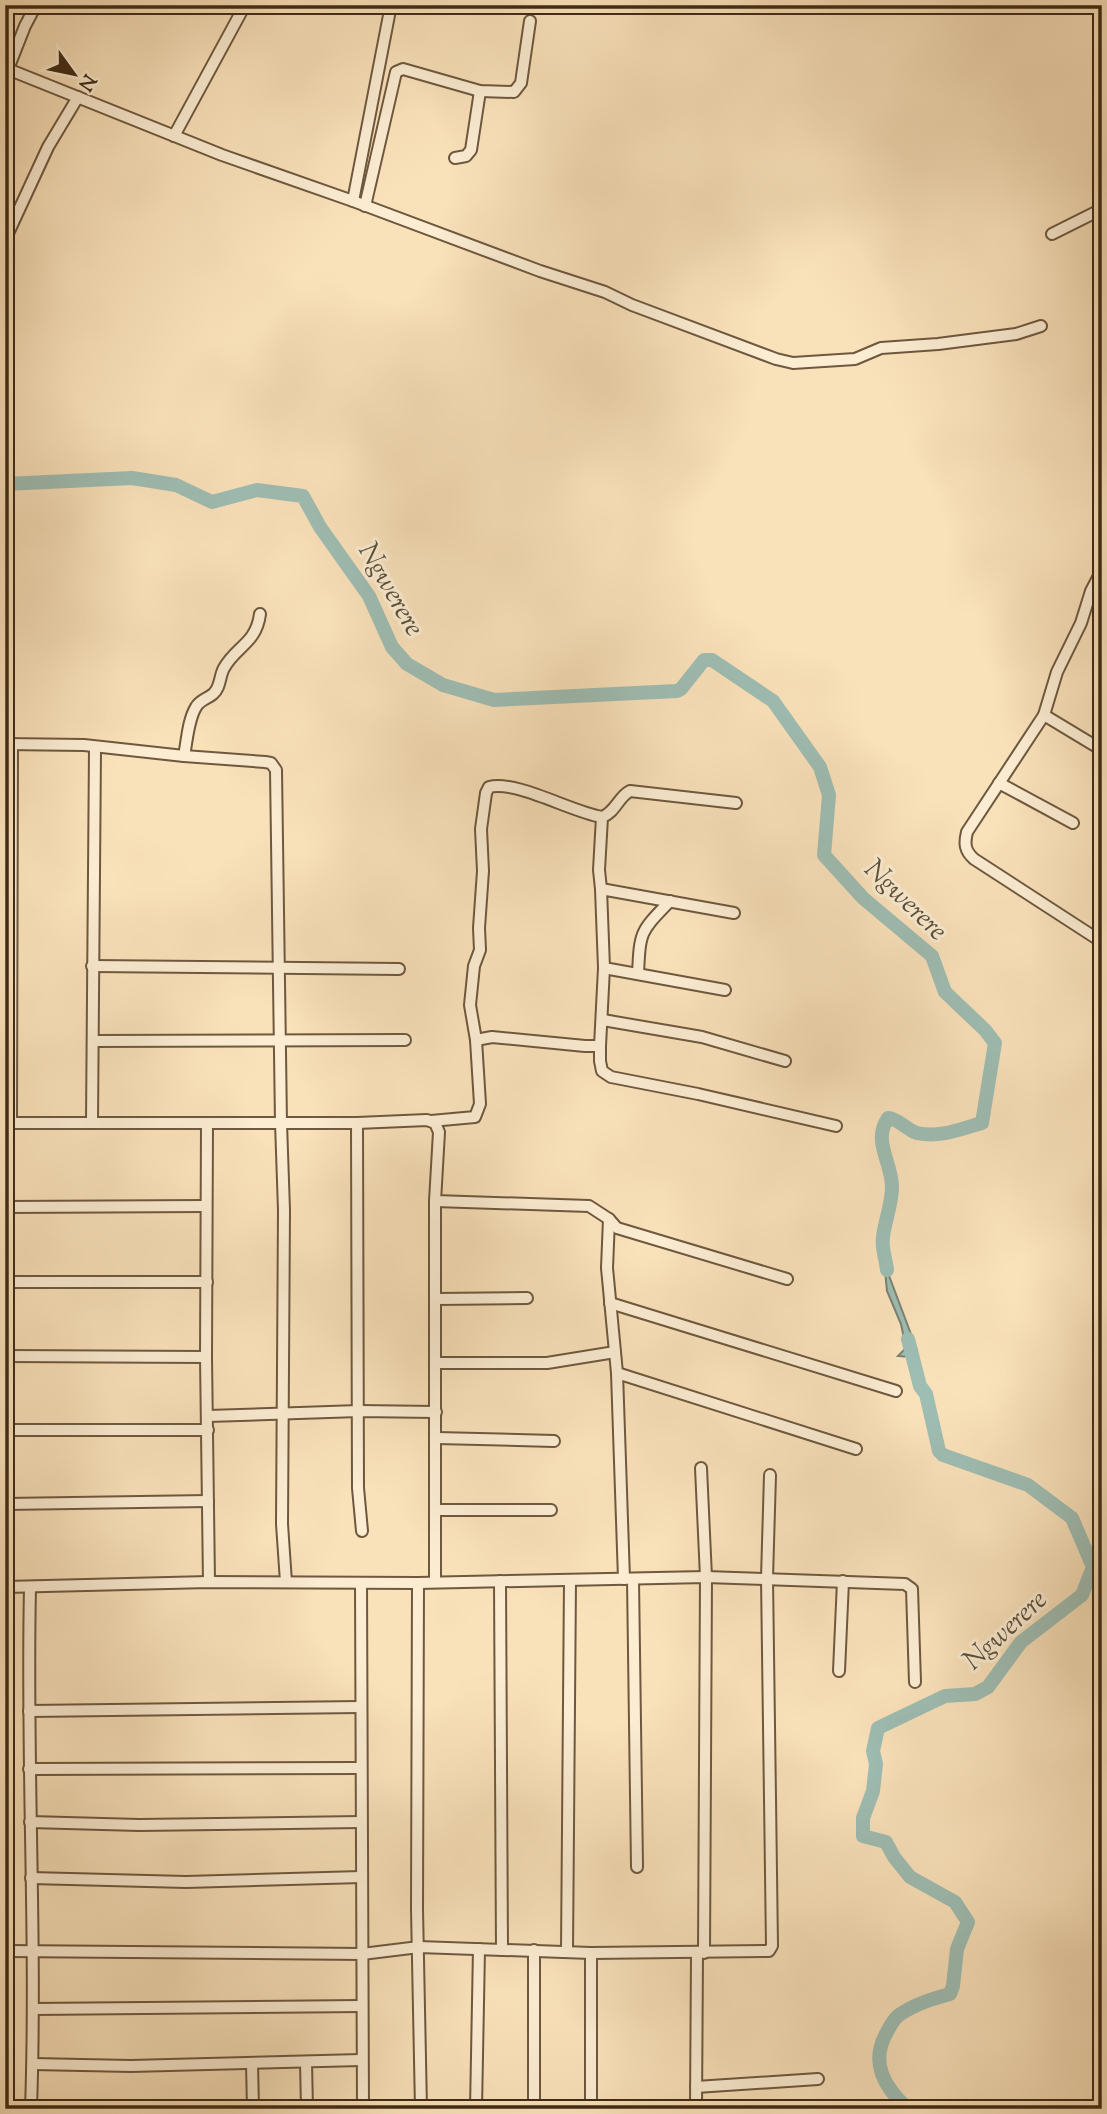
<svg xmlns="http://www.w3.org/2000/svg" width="1107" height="2114" font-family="'Sorts Mill Goudy',serif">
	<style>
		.water { fill: #9ebdb3; stroke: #788374; stroke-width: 2 }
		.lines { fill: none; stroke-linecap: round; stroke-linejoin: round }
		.river { stroke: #9ebdb3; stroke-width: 14 }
		.minor-casing { stroke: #6e583e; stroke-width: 14 }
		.minor { stroke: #fbecd2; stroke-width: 10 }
		.labels { text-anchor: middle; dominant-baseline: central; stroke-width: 6; stroke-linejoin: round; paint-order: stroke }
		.water-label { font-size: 28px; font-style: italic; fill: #58503c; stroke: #fbecd2 }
	</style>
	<rect width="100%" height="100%" fill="#f9e1ba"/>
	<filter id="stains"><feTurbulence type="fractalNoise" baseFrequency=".00286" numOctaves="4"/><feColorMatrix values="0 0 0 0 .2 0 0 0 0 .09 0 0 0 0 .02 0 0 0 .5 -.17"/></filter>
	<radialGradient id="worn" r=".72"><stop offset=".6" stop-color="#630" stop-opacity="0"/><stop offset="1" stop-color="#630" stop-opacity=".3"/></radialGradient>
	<!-- water -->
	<path class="water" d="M882,1240L888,1273L917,1350C912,1357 906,1357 898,1356L906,1348L901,1324L887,1291Z"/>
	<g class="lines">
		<!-- river -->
		<g class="river">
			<path d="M5,484L132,478L176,485L212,502L257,490L303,496L320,527L369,596L392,647L407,664L443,685L494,700L677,691L681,689L704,660H712L773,701L820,767L829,795L824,855L863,898L932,956L945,992L985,1030L995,1043L982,1123C960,1129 941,1138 917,1133C906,1130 900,1119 888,1118C872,1141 892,1162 892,1187C892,1204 885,1220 883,1237C881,1247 886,1259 887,1270"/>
			<path d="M908,1339L920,1386L926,1394L939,1451L943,1455L1028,1485L1072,1518L1093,1567L1082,1595L1021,1642L988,1687L975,1694L945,1696L878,1728L873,1751L876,1764L873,1791L863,1818V1836L886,1842L894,1857L910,1877L955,1902L968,1922L957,1949L953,1986L950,1994C932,1999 915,2004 899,2015C894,2019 890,2026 887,2032C869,2063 885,2088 908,2109"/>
		</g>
		<!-- minor casing -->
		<g class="minor-casing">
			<g id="minor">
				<path d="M5,68L222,155L353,201L540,271L605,292L632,305L776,359L793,363L855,359L881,348L938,344L1016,334L1041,326"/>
				<path d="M8,69L25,26L36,5"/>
				<path d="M174,136L245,5"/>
				<path d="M455,158L466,156L471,150L480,91"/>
				<path d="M353,201L391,5"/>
				<path d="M365,206L396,72L403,69L480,91L514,92L521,83L530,21"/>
				<path d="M1052,234L1102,209"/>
				<path d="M5,240L48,147L78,97"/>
				<path d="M1102,570L1091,591L1081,623L1057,672L1044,715L967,832C964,844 965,851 974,859L1102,942"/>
				<path d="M1044,715L1102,750"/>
				<path d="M5,744L84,745L184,756L265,762L271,763L276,770L281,1123L284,1210L282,1524L286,1582"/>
				<path d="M184,756C187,741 188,720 196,707C200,700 207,699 213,694C221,687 219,677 224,668C236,646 256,644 260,614"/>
				<path d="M999,783L1073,823"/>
				<path d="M601,889L599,870L602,817"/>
				<path d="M92,966L399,969"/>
				<path d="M604,968L725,990"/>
				<path d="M638,974C640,931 640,932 670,901"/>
				<path d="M603,1020L702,1037L785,1061"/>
				<path d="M476,1040L470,1005L474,966L480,950L479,928L483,871L481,829L486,793L489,787C517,780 571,812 602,817C616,812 618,797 630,791L736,803"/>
				<path d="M93,1041L405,1040"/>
				<path d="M600,1046V1061L602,1071L611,1077L698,1094L836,1126"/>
				<path d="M431,1121L475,1117L480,1104L476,1040L492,1037L585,1046H600L604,968L601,889L734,913"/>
				<path d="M92,1122L95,748"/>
				<path d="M5,1123H357L427,1120L435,1123L439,1132L435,1201V1581"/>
				<path d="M11,1123L12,745"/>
				<path d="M357,1123L358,1488L362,1531"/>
				<path d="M207,1124L206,1357L209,1582"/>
				<path d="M435,1201L589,1206L609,1219L617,1228L787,1279"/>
				<path d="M5,1207L206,1206"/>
				<path d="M609,1219L607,1268L617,1373L624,1579"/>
				<path d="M5,1282H207"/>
				<path d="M436,1299L527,1298"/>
				<path d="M610,1303L896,1391"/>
				<path d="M5,1356L206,1357"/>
				<path d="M436,1363H547L615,1352"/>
				<path d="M617,1373L856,1449"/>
				<path d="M208,1416L359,1411L436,1412"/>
				<path d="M5,1430H208"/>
				<path d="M437,1438L554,1441"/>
				<path d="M701,1468L706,1577L704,1953"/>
				<path d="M5,1504L208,1501"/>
				<path d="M435,1510H551"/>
				<path d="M633,1579L637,1867"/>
				<path d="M500,1581L502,1950"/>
				<path d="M361,1583L363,2109"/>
				<path d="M418,1583L417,1909L421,2109"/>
				<path d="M5,1587L209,1582L418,1583L706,1577L905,1584L912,1589L915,1682"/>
				<path d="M30,1588C26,1761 37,1935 31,2109"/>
				<path d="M839,1671L843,1581"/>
				<path d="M29,1711L361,1707"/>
				<path d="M29,1769L361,1768"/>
				<path d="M30,1822L139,1825L361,1822"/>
				<path d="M31,1878L186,1882L361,1877"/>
				<path d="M5,1951L362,1954L419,1947L591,1953L769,1951L772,1946L767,1578L770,1475"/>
				<path d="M567,1951L570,1581"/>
				<path d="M591,1953V2109"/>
				<path d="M33,2009L362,2006"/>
				<path d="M306,2062L307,2109"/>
				<path d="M252,2063L253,2109"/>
				<path d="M33,2064L131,2066L361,2060"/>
				<path d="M696,2087L818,2079"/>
				<path d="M476,2109L479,1949"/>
				<path d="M534,2109V1950"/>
				<path d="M696,2109L697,1953"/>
			</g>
		</g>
		<!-- minor -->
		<use href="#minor" class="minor"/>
	</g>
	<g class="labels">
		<!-- water labels -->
		<g class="water-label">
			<text transform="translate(390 590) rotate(60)">Ngwerere</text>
			<text transform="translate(905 901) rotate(44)">Ngwerere</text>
			<text transform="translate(1006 1631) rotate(-43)">Ngwerere</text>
		</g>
	</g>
	<!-- margin -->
	<rect width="1107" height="2114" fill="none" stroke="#f9e1ba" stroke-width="28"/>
	<rect x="7" y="7" width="1093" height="2100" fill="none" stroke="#402b15" stroke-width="3.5"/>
	<rect x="14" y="14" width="1079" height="2086" fill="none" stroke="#402b15" stroke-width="2"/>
	<!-- north arrow -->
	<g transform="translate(74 74) rotate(123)" stroke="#fbecd2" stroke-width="5" paint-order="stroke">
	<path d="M0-5L12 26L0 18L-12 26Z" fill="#402b15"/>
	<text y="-10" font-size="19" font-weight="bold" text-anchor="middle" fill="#402b15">N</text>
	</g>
	<rect width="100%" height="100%" filter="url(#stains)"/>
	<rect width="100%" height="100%" fill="url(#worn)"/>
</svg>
